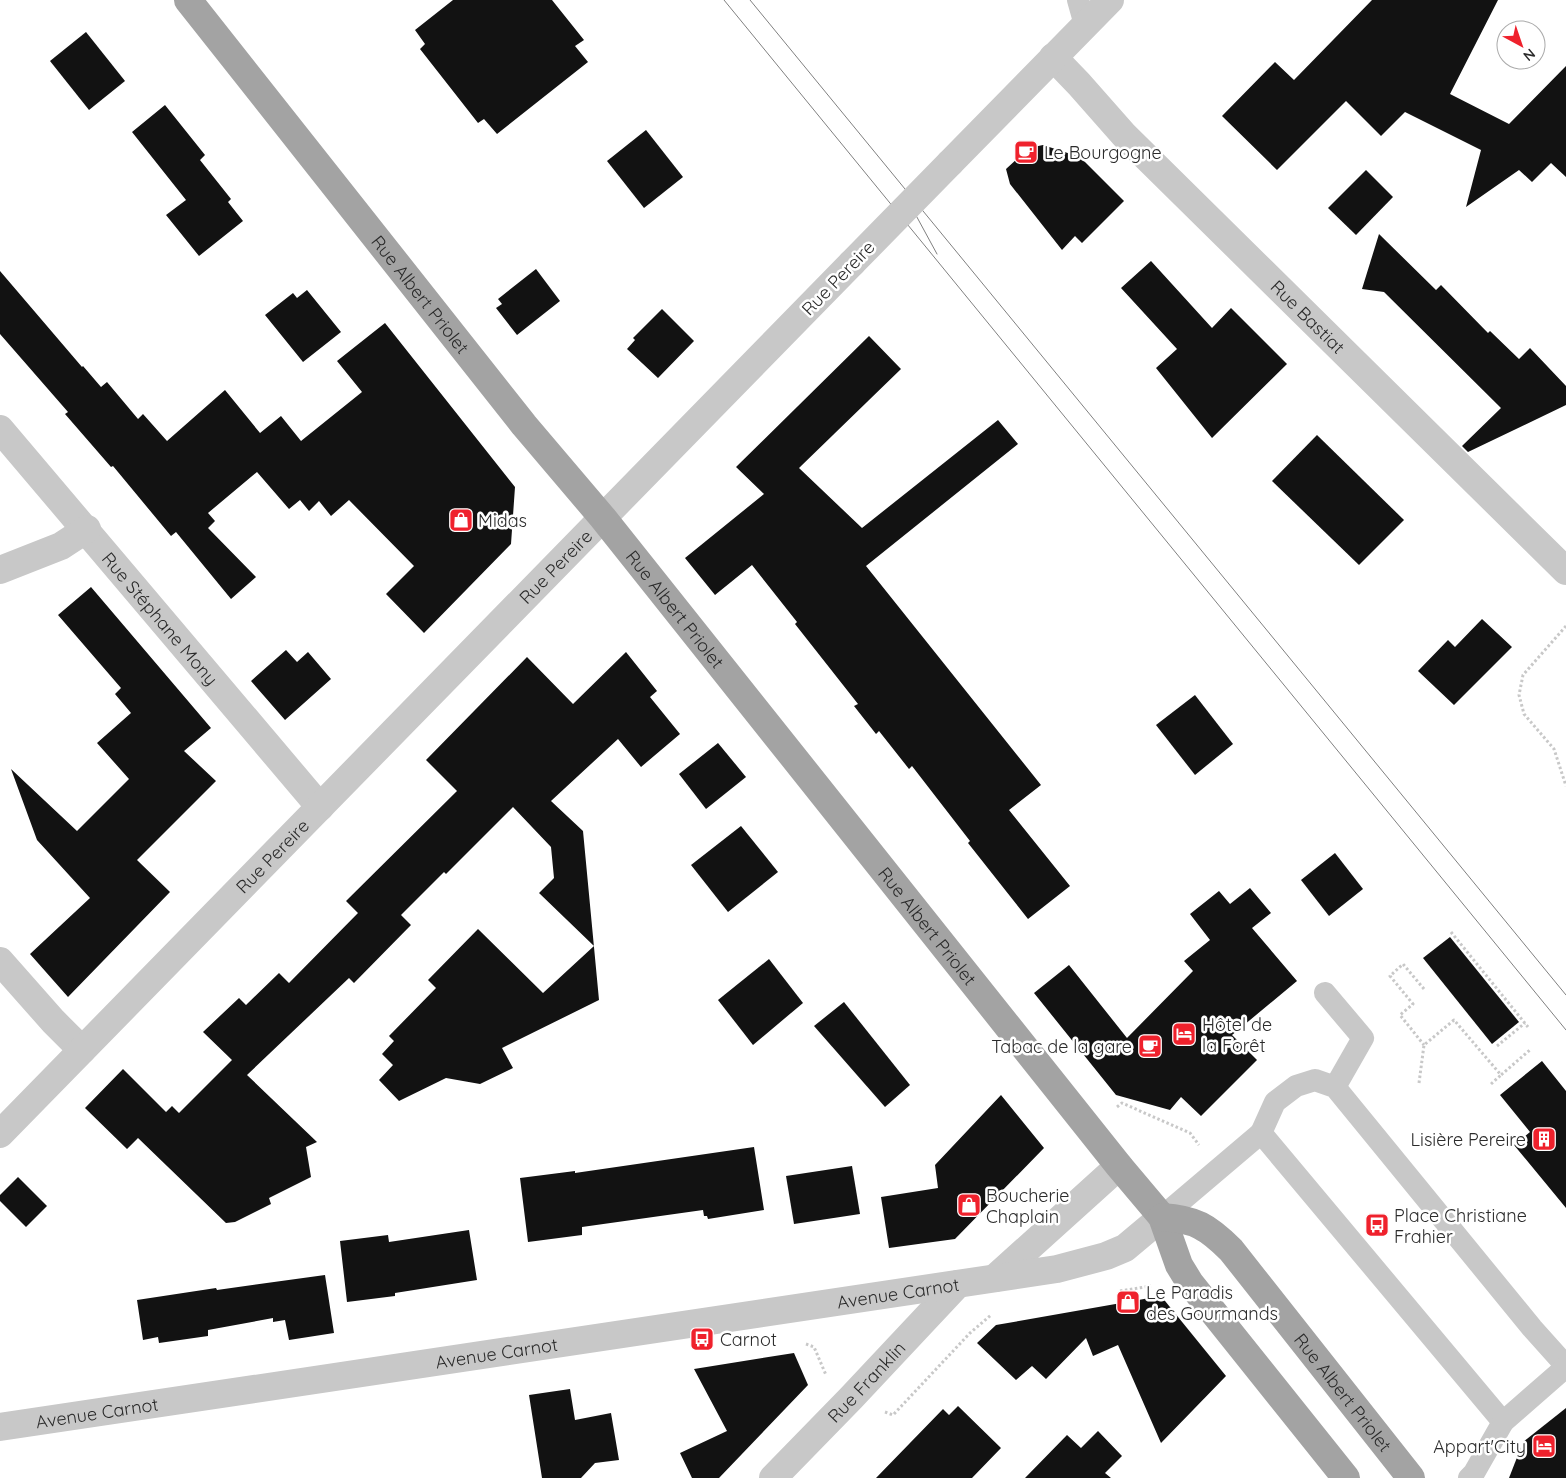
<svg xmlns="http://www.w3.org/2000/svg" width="1566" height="1478" font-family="Quicksand,sans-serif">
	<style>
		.building { fill: #121212 }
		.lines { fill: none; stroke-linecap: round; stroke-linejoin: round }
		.path { stroke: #c8c8c8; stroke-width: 3; stroke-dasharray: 2.5 2.5; stroke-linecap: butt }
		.service { stroke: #c8c8c8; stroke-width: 22 }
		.minor { stroke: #c8c8c8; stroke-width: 28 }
		.tertiary { stroke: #c8c8c8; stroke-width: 28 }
		.primary { stroke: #a3a3a3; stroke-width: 28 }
		.tram { stroke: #808080; stroke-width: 1 }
		.tertiary-bridge { stroke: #c8c8c8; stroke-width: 28 }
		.labels { text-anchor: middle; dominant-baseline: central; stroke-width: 5; stroke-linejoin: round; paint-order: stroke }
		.poi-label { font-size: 18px; fill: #2b2b2b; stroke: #fff; text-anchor: start }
		.street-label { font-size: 18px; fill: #2b2b2b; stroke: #fff }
	</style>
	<rect width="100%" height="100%" fill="#fff"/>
	<!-- building -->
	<g class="building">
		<path d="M453,0H552L584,40L575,46L588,62L497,134L484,119L478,123L420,49L425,44L415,30Z"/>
		<path d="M1372,0H1498L1450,94L1509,124L1566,66V177L1551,163L1532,182L1519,170L1466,207L1481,150L1405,112L1381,136L1346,101L1277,170L1222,116L1275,62L1294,80Z"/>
		<path d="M86,32L125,81L89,110L50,61Z"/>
		<path d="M165,105L205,155L200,160L231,199L228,202L243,221L199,256L166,215L186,200L132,132Z"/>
		<path d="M646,130L683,177L644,208L607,161Z"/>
		<path d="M1043,145L1080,157L1124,201L1082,243L1075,236L1062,250L1010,184L1006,169L1029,148Z"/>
		<path d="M1366,170L1393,197L1356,235L1328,208Z"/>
		<path d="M1379,234L1436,290L1441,285L1488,333L1490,331L1519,359L1530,348L1566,386V405L1468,452L1462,446L1501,408L1384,292L1362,289Z"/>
		<path d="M1151,261L1212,328L1231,308L1287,364L1212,438L1156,368L1177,349L1121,288Z"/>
		<path d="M536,269L560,301L517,335L496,308L502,304L498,299Z"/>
		<path d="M0,271L82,367L83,366L101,387L107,382L138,419L143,414L167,441L225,390L260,433L281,416L301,441L362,392L337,361L385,323L515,487L511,544L424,633L386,594L414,566L349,500L331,516L319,501L309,511L300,500L289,509L257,472L208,513L215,521L208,528L256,577L231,599L176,532L171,536L113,466L111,467L65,414L68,412L0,334Z"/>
		<path d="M307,290L341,332L303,362L265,315L293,293L297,298Z"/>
		<path d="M662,309L694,341L658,378L627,349L635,340L633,338Z"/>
		<path d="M869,336L901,369L799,468L862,528L998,420L1018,444L866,566L1041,785L1009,810L1070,886L1028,919L968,843L970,841L912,766L909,769L879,731L876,734L854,706L858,704L795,624L797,622L752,565L715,595L685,558L764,494L736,467Z"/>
		<path d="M1317,435L1404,520L1359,565L1272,481Z"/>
		<path d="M91,587L211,728L184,751L216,781L137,860L170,892L68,997L30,954L90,898L37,840L11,769L77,831L129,779L97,743L131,713L115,694L121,688L58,615Z"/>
		<path d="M1482,619L1512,647L1454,705L1418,671L1448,640L1455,647Z"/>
		<path d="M286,650L297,662L308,652L331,679L285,720L251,681Z"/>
		<path d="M626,652L657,691L650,697L680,734L641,767L618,739L551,801L583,831L599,1000L502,1048L513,1068L480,1084L446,1078L399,1101L379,1080L393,1065L382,1054L394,1041L389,1036L436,988L428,980L478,929L543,993L594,946L539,893L554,878L551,847L513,807L446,874L444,872L401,915L411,925L354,983L349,978L247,1075L317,1142L306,1147L311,1177L269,1198L271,1204L235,1222L226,1223L138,1138L127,1149L85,1108L123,1069L166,1112L172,1106L179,1113L232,1060L203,1032L239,998L246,1005L279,973L289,983L358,913L346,901L457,791L426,760L527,657L573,704Z"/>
		<path d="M1195,695L1233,744L1195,775L1156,725Z"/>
		<path d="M718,743L746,777L706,809L679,774Z"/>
		<path d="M741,826L778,872L728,912L691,865Z"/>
		<path d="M1335,853L1363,889L1329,916L1301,880Z"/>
		<path d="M1250,888L1271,913L1252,928L1297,981L1232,1035L1257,1060L1201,1116L1181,1097L1170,1110L1116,1095L1034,993L1069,965L1127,1038L1193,971L1184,961L1210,940L1190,914L1219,891L1230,904Z"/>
		<path d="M1450,937L1519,1022L1492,1044L1423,958Z"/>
		<path d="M769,959L803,1003L753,1045L718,1000Z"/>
		<path d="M844,1002L910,1085L885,1107L814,1026Z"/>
		<path d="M1542,1061L1566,1091V1208L1514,1145L1530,1132L1500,1095Z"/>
		<path d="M1001,1095L1044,1148L955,1239L889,1248L881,1197L938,1188L935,1165Z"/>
		<path d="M754,1147L764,1210L708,1219L707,1216H704L703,1210L582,1227V1235L528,1242L520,1178L575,1171V1173Z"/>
		<path d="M852,1166L860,1214L794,1224L786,1176Z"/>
		<path d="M18,1177L47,1206L26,1227L0,1201V1195Z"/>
		<path d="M469,1230L477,1280L395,1293V1296L347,1302L340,1241L388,1235L389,1242Z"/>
		<path d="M325,1275L334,1333L289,1340L285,1320L273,1322V1318L208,1330V1336L159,1343L158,1337L143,1340L137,1300L216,1288L217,1290Z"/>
		<path d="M1161,1296L1226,1376L1161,1443L1118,1345L1093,1356L1086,1338L1046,1379L1032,1366L1016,1380L977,1343L996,1325Z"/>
		<path d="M794,1353L808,1385L719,1478H692L680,1453L727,1431L694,1369Z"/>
		<path d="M570,1389L575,1420L611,1413L619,1460L595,1463L581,1478H542L529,1395Z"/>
		<path d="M958,1406L1001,1448L972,1478H876L943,1409L949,1415Z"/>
		<path d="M1566,1408V1478H1509L1523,1442Z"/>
		<path d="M1098,1431L1122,1456L1105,1473L1111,1478H1025L1067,1435L1081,1448Z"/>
	</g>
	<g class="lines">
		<!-- path -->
		<g class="path">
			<path d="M1566,626L1523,675L1519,695L1524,714L1554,749L1566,786"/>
			<path d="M1451,932L1528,1027"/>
			<path d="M1424,989L1403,964L1390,976L1413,1004L1400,1015L1424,1045"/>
			<path d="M1497,1046L1525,1023"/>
			<path d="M1419,1083L1424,1045L1454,1020L1501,1075L1531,1049"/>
			<path d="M1491,1084L1501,1075"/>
			<path d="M1117,1107L1122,1103L1190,1133L1199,1145"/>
			<path d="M1120,1291L1151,1286"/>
			<path d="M806,1344L814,1347L826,1375"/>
			<path d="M885,1412L893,1415L970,1333L991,1315"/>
		</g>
		<!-- service -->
		<g class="service">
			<path d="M1078,0L1085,25"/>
			<path d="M1325,993L1363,1038L1335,1087"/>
			<path d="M1261,1133L1275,1102L1296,1086L1315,1080L1335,1087L1532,1328L1566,1366"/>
			<path d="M1162,1217L1261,1133L1503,1422L1474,1473L1469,1478"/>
			<path d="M1503,1422L1566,1367"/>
		</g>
		<!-- minor -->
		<g class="minor">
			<path id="s1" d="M1053,57L1079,84L1124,135L1566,571"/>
			<path id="s2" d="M0,429L320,807"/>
			<path d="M0,570L61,546L87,529"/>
			<path d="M0,961L53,1021L82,1050"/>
			<path id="s3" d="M773,1478L851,1398L958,1284"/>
		</g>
		<!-- tertiary -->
		<g class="tertiary">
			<path d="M950,163L1110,0"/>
			<path id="s4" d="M0,1134L852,263"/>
			<path d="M995,1278L1119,1166"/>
			<path id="s5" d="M0,1427L1057,1269L1106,1256L1125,1248L1162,1217"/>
		</g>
		<!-- primary -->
		<g class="primary">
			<path id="s6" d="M188,0L524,425L603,518L1119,1166L1162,1217L1179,1265L1190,1283L1346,1478"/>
			<path id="s7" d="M1162,1217C1195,1219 1208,1227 1231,1250L1411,1478"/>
		</g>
		<!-- tram -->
		<g class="tram">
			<path d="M724,0L1566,1030"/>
			<path d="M750,0L1566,995"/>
			<path d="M906,197L937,254"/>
		</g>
		<!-- tertiary-bridge -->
		<path class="tertiary-bridge" d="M852,263L950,163"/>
	</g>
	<!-- icons -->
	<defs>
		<g id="cafe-square" transform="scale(1.25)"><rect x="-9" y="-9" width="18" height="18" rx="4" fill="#ef212c" stroke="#fff"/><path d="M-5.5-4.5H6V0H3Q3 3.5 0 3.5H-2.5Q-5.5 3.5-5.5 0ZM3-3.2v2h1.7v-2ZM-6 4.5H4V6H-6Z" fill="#fff"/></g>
		<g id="shop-square" transform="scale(1.25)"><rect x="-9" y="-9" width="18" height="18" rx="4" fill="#ef212c" stroke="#fff"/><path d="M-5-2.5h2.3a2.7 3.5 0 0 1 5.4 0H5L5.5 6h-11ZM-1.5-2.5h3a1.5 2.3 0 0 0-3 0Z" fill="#fff"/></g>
		<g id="hotel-square" transform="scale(1.25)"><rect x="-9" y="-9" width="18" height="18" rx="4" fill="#ef212c" stroke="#fff"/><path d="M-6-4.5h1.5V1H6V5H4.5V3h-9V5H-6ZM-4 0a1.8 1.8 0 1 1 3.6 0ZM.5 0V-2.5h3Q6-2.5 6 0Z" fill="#fff"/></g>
		<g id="building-square" transform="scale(1.25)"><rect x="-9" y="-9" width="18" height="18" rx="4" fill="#ef212c" stroke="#fff"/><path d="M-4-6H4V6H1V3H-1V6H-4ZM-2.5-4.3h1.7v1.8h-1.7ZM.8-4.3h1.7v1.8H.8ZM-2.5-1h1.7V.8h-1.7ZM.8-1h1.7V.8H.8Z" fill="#fff"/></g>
		<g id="bus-square" transform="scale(1.25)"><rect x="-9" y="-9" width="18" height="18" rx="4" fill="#ef212c" stroke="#fff"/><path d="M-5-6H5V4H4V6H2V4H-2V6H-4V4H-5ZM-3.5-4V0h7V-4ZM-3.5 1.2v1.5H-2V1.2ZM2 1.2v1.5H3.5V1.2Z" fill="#fff"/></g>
	</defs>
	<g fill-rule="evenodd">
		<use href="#cafe-square" x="1026" y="152"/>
		<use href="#shop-square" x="461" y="520"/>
		<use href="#hotel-square" x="1184" y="1034"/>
		<use href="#cafe-square" x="1150" y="1046"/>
		<use href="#building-square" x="1544" y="1139"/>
		<use href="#shop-square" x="969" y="1205"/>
		<use href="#bus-square" x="1377" y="1225"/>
		<use href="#shop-square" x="1128" y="1302"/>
		<use href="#bus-square" x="702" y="1339"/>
		<use href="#hotel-square" x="1544" y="1446"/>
	</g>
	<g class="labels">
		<!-- poi labels -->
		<g class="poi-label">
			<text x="1044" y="152">Le Bourgogne</text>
			<text x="478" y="520">Midas</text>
			<text x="1202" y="1024">Hôtel de<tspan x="1202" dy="21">la Forêt</tspan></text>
			<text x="1132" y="1046" text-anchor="end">Tabac de la gare</text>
			<text x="1526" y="1139" text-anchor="end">Lisière Pereire</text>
			<text x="986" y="1195">Boucherie<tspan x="986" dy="21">Chaplain</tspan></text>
			<text x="1394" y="1215">Place Christiane<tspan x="1394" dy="21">Frahier</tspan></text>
			<text x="1146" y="1292">Le Paradis<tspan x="1146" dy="21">des Gourmands</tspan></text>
			<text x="720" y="1339">Carnot</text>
			<text x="1526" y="1446" text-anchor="end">Appart'City</text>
		</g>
		<!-- street labels -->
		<g class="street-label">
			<text transform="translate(838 278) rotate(-46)">Rue Pereire</text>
			<text stroke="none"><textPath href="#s6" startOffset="375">Rue Albert Priolet</textPath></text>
			<text stroke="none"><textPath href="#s1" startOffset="364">Rue Bastiat</textPath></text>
			<text stroke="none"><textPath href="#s4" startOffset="794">Rue Pereire</textPath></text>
			<text stroke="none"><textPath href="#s6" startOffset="780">Rue Albert Priolet</textPath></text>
			<text stroke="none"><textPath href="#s2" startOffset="248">Rue Stéphane Mony</textPath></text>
			<text stroke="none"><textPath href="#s4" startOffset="389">Rue Pereire</textPath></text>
			<text stroke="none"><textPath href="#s6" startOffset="1185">Rue Albert Priolet</textPath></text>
			<text stroke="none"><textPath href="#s5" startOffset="908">Avenue Carnot</textPath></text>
			<text stroke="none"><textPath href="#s5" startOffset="502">Avenue Carnot</textPath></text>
			<text stroke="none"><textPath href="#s3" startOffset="134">Rue Franklin</textPath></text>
			<text stroke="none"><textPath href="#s7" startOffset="260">Rue Albert Priolet</textPath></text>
			<text stroke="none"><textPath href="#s5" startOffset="98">Avenue Carnot</textPath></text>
		</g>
	</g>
	<!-- north arrow -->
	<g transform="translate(1521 45) rotate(140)"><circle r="24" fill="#ffffff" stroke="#aaaaaa"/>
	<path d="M0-4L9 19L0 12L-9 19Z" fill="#ef212c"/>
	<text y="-8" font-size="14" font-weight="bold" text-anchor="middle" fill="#2b2b2b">N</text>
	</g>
</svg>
